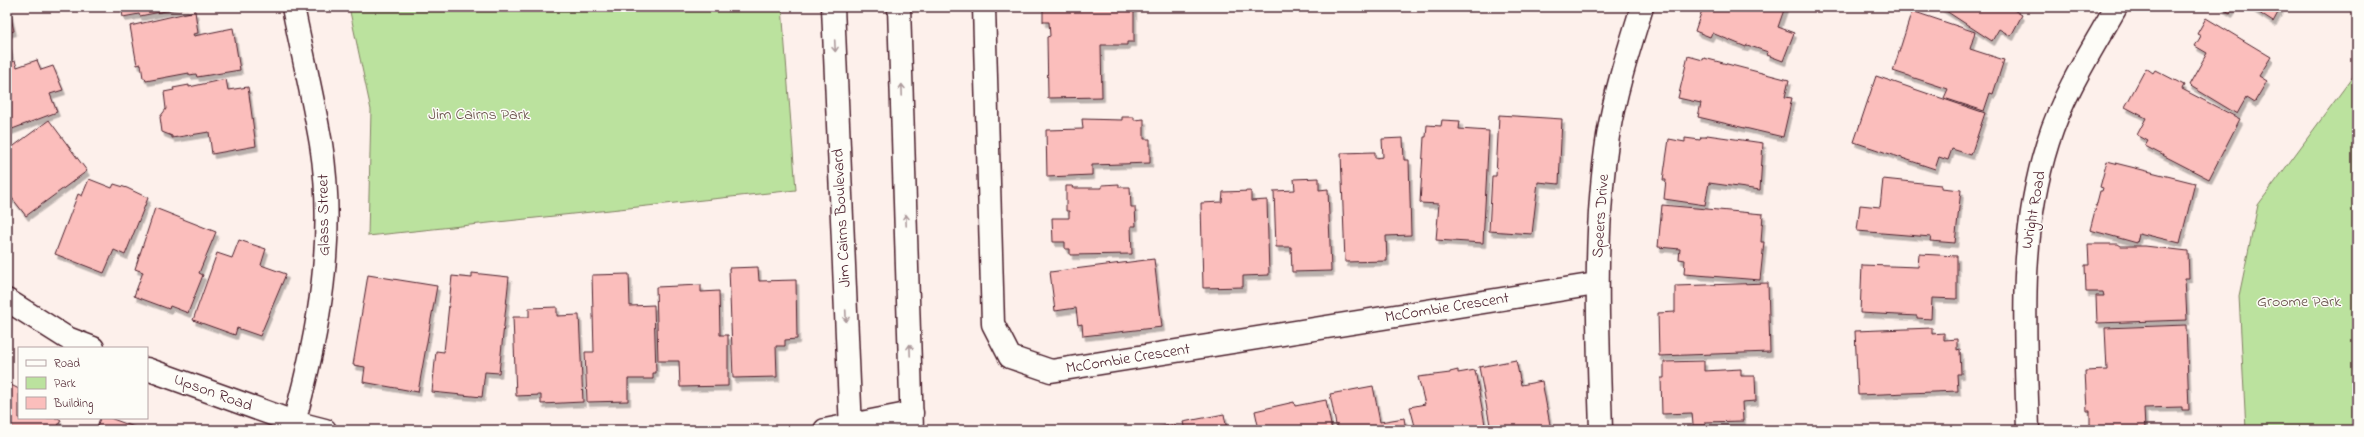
<svg xmlns="http://www.w3.org/2000/svg" width="2364" height="437" font-family="'Indie Flower',sans-serif">
	<style>
		.green { fill: #bbe29e; stroke: #828064 }
		.building { fill: #fbbebc; stroke: #4a1f2b; filter: url(#shadow) }
		.lines { fill: none; stroke-linecap: round; stroke-linejoin: round }
		.street-casing { stroke: #4a1f2b; stroke-width: 25 }
		.secondary-casing { stroke: #4a1f2b; stroke-width: 25 }
		.street { stroke: #fdfcf7; stroke-width: 22 }
		.secondary { stroke: #fdfcf7; stroke-width: 22 }
		.oneway { stroke: #ac999b }
		.labels { text-anchor: middle; dominant-baseline: central; stroke-width: 3; stroke-linejoin: round; paint-order: stroke }
		.park-label { font-size: 16px; fill: #665048; stroke: #fdfcf7 }
		.street-label { font-size: 16px; fill: #4a1f2b; stroke: #fdfcf7 }
	</style>
	<defs>
		<filter id="shadow"><feDropShadow dx="2.5" dy="4.5" stdDeviation="0" flood-color="#0004"/></filter>
	</defs>
	<rect width="100%" height="100%" fill="#fdf0eb"/>
	<filter id="ink" filterUnits="userSpaceOnUse"><feTurbulence type="fractalNoise" baseFrequency=".025" numOctaves="2"/><feDisplacementMap in="SourceGraphic" scale="8" xChannelSelector="R" yChannelSelector="G"/><feConvolveMatrix kernelMatrix="1 2 1 2 8 2 1 2 1" color-interpolation-filters="sRGB"/></filter>
	<g filter="url(#ink)">
		<!-- green -->
		<g class="green">
			<path d="M349,7H782L796,190L368,236L371,110Z"/>
			<path d="M2357,71V430H2246L2239,296L2258,205Z"/>
		</g>
		<!-- building -->
		<g class="building">
			<path d="M121,7H186L140,16L139,14L123,17Z"/>
			<path d="M1043,7H1134V42H1127V45H1101L1102,97L1048,98L1047,37L1050,36L1049,22H1043Z"/>
			<path d="M1703,7H1785L1778,27L1794,33L1783,61L1767,55L1768,52L1747,45L1746,47L1712,33L1710,37L1695,31Z"/>
			<path d="M1940,7H2009L2022,15L2011,36L1999,29L1992,41Z"/>
			<path d="M2220,7H2234L2230,13Z"/>
			<path d="M2250,7H2281L2273,22Z"/>
			<path d="M7,9H9L14,31L7,33Z"/>
			<path d="M195,11L198,33L193,34L194,36L233,28L240,70L197,77L196,74L189,75V73L146,81L145,78H143L141,64L137,65L130,26Z"/>
			<path d="M1912,11L1975,32L1970,49L2004,60L1993,94L1990,93L1984,111L1944,98L1948,89L1893,71Z"/>
			<path d="M2206,18L2271,57L2259,76L2267,81L2254,103L2246,98L2237,114L2189,85L2207,53L2195,46L2201,36L2197,34Z"/>
			<path d="M7,37L11,55L7,56Z"/>
			<path d="M1688,56L1703,60L1704,58L1789,80L1785,97L1792,98L1783,137L1698,117L1701,103L1678,98Z"/>
			<path d="M37,60L41,70L53,66L63,90L50,94L57,112L7,131V64L15,61L17,67Z"/>
			<path d="M2146,68L2153,73L2155,70L2184,85L2182,89L2240,119L2209,179L2145,146L2148,141L2137,135L2146,118L2125,107Z"/>
			<path d="M1876,76L1985,113L1971,155L1952,149L1948,160L1939,157L1935,169L1854,142Z"/>
			<path d="M226,79L228,90L248,87L256,146L212,154L209,132L172,138V136L162,132L160,117L166,109L164,92L174,90L173,88L189,85V87Z"/>
			<path d="M1499,115L1562,119L1559,184L1538,182L1532,234L1489,231L1492,176H1496Z"/>
			<path d="M1122,117H1134V120L1144,119V139H1150V163L1092,165V175L1047,177L1046,130L1083,129L1082,119L1122,120Z"/>
			<path d="M49,120L87,171L26,216L12,198L7,202V151Z"/>
			<path d="M1442,120L1460,121L1459,129L1489,131L1483,243L1436,240L1439,204L1420,203L1424,137H1426L1427,125L1441,126Z"/>
			<path d="M1707,135L1763,143L1760,190L1709,183L1705,205L1664,199L1666,180H1663L1669,139L1685,142V138L1700,140L1701,137H1706Z"/>
			<path d="M1403,138L1404,160H1409L1411,235L1386,236L1387,261L1345,262L1341,153L1375,152V158L1383,157L1382,139Z"/>
			<path d="M2107,161L2195,183L2180,243L2139,233L2137,243L2090,230L2100,191H2102L2103,188L2100,187Z"/>
			<path d="M1319,178V190L1328,189L1331,271L1292,272L1291,247H1276L1274,191L1295,190L1294,179Z"/>
			<path d="M89,179L112,188L114,184L127,188L148,198L125,255L114,250L104,273L55,254L78,194L82,196Z"/>
			<path d="M1883,179L1941,185V188L1961,190L1955,243L1930,241L1931,237L1857,231L1860,205L1880,207Z"/>
			<path d="M1119,184V187H1130L1131,207H1135L1136,226H1131L1132,254L1070,255V249H1065V242H1053L1052,218H1069V211H1066V186H1073L1072,188H1102V185Z"/>
			<path d="M1251,191V201L1267,200L1269,275L1243,276V287L1203,288L1201,203L1222,202L1223,192Z"/>
			<path d="M1662,205L1763,214L1761,242H1764L1760,280L1684,274L1685,260L1679,259L1680,249L1658,247Z"/>
			<path d="M155,208L216,232L199,273L203,275L188,313L170,306L169,309L134,296L143,272L135,269Z"/>
			<path d="M239,240L266,249L261,265L286,274L260,336L237,328L235,335L193,320L217,253L232,258Z"/>
			<path d="M2088,244H2118L2121,246H2145L2188,251L2189,278H2185L2187,320L2097,323L2096,296H2104L2103,292H2086L2085,265H2089Z"/>
			<path d="M1919,254L1957,256V299L1932,298L1931,319L1917,318V316L1860,313L1862,265L1918,267Z"/>
			<path d="M1154,259L1162,327L1083,336L1082,324L1078,325L1076,308L1055,311L1050,272Z"/>
			<path d="M758,267L759,281L796,280L797,339L785,340V346H776L777,377L733,378L729,268Z"/>
			<path d="M472,273L509,277L499,373L485,372L482,397L432,392L436,351L444,352L452,276L472,278Z"/>
			<path d="M629,274L630,306L654,305L656,373H653V379H628V401L587,402L585,352H594L592,275Z"/>
			<path d="M368,275L437,286L418,392L363,382L365,367L353,365Z"/>
			<path d="M1768,283L1770,352L1659,356L1658,313L1675,312V286Z"/>
			<path d="M701,285V292L719,291L720,335H728V386L680,387L679,361H658L656,287Z"/>
			<path d="M557,307V316L579,315L583,402L541,404V395L516,396L513,317H529V308Z"/>
			<path d="M2186,325L2189,410H2182V407L2144,408L2145,430H2090V411H2087L2085,371L2107,370L2105,328Z"/>
			<path d="M1932,328V334L1944,333V340L1957,339V350L1960,349L1961,374H1957L1958,391L1858,395L1855,331Z"/>
			<path d="M1516,360L1521,385L1542,381L1551,430H1491L1479,367Z"/>
			<path d="M1704,361V371L1741,369V376H1755L1756,401L1742,402L1743,421L1705,422V425H1693L1692,413L1662,414L1661,378H1664V362Z"/>
			<path d="M1458,370V373L1475,370L1486,430H1416L1410,407L1425,404L1418,377L1450,373V372Z"/>
			<path d="M7,383L19,389V418H58L61,420L56,430H7Z"/>
			<path d="M1373,386L1380,422L1404,418L1406,430H1337L1330,394Z"/>
			<path d="M1326,400L1332,430H1259L1255,411L1294,402L1295,406Z"/>
			<path d="M1224,414L1227,430H1185L1183,422Z"/>
			<path d="M100,418H110L137,428L96,430Z"/>
			<path d="M1175,424L1176,430H1144Z"/>
		</g>
		<g class="lines">
			<!-- street casing -->
			<g class="street-casing">
				<g id="street">
					<path d="M293,7C302,52 313,98 321,144C336,237 319,333 294,422"/>
					<path d="M984,7L993,324L1010,357L1051,371L1596,284"/>
					<path d="M7,300L67,338L93,348"/>
					<path d="M147,369L294,422L325,430"/>
					<path d="M825,430L912,413"/>
					<path d="M1601,430C1598,332 1593,234 1608,136C1615,92 1629,49 1642,7"/>
					<path d="M2028,430C2025,332 2018,236 2048,142C2063,94 2091,51 2116,7"/>
				</g>
			</g>
			<!-- secondary casing -->
			<g class="secondary-casing">
				<g id="secondary">
					<path d="M833,7L851,430"/>
					<path d="M899,7L912,430"/>
				</g>
			</g>
			<!-- street -->
			<use href="#street" class="street"/>
			<!-- secondary -->
			<use href="#secondary" class="secondary"/>
		</g>
		<!-- one-way arrows -->
		<defs><path id="oneway-shaft" d="M-6 0H5M1.5-3L5.5 0L1.5 3" fill="none" stroke-width="1.6" stroke-linecap="round" stroke-linejoin="round"/></defs>
		<g class="oneway">
			<use href="#oneway-shaft" transform="translate(835 46) rotate(87)"/>
			<use href="#oneway-shaft" transform="translate(902 90) rotate(-92)"/>
			<use href="#oneway-shaft" transform="translate(906 220) rotate(-92)"/>
			<use href="#oneway-shaft" transform="translate(846 316) rotate(87)"/>
			<use href="#oneway-shaft" transform="translate(910 350) rotate(-92)"/>
		</g>
	</g>
	<g class="labels">
		<!-- park labels -->
		<g class="park-label">
			<text x="479" y="115">Jim Cairns Park</text>
			<text x="2299" y="302">Groome Park</text>
		</g>
		<!-- street labels -->
		<g class="street-label">
			<text transform="translate(2034 210) rotate(-80)">Wright Road</text>
			<text transform="translate(324 215) rotate(-91)">Glass Street</text>
			<text transform="translate(1601 216) rotate(-86)">Speers Drive</text>
			<text transform="translate(842 218) rotate(-93)">Jim Cairns Boulevard</text>
			<text transform="translate(1447 308) rotate(-9)">McCombie Crescent</text>
			<text transform="translate(1128 359) rotate(-9)">McCombie Crescent</text>
			<text transform="translate(213 393) rotate(20)">Upson Road</text>
		</g>
	</g>
	<!-- margin -->
	<rect width="2364" height="437" fill="none" stroke="#fdfcf7" stroke-width="24"/>
	<rect x="12" y="12" width="2340" height="413" fill="none" stroke="#4a1f2b" stroke-width="1.5" filter="url(#ink)"/>
	<!-- legend -->
	<rect x="18" y="347" width="130" height="72" fill="#fdfcf7" stroke="#b5a4a5"/>
	<rect x="26" y="360" width="20" height="6" fill="#fdfcf7" stroke="#b5a4a5"/>
	<text x="54" y="367" font-size="12" fill="#4a1f2b">Road</text>
	<rect x="26" y="377" width="20" height="12" fill="#bbe29e" stroke="#b5a4a5"/>
	<text x="54" y="387" font-size="12" fill="#4a1f2b">Park</text>
	<rect x="26" y="397" width="20" height="12" fill="#fbbebc" stroke="#b5a4a5"/>
	<text x="54" y="407" font-size="12" fill="#4a1f2b">Building</text>
</svg>
